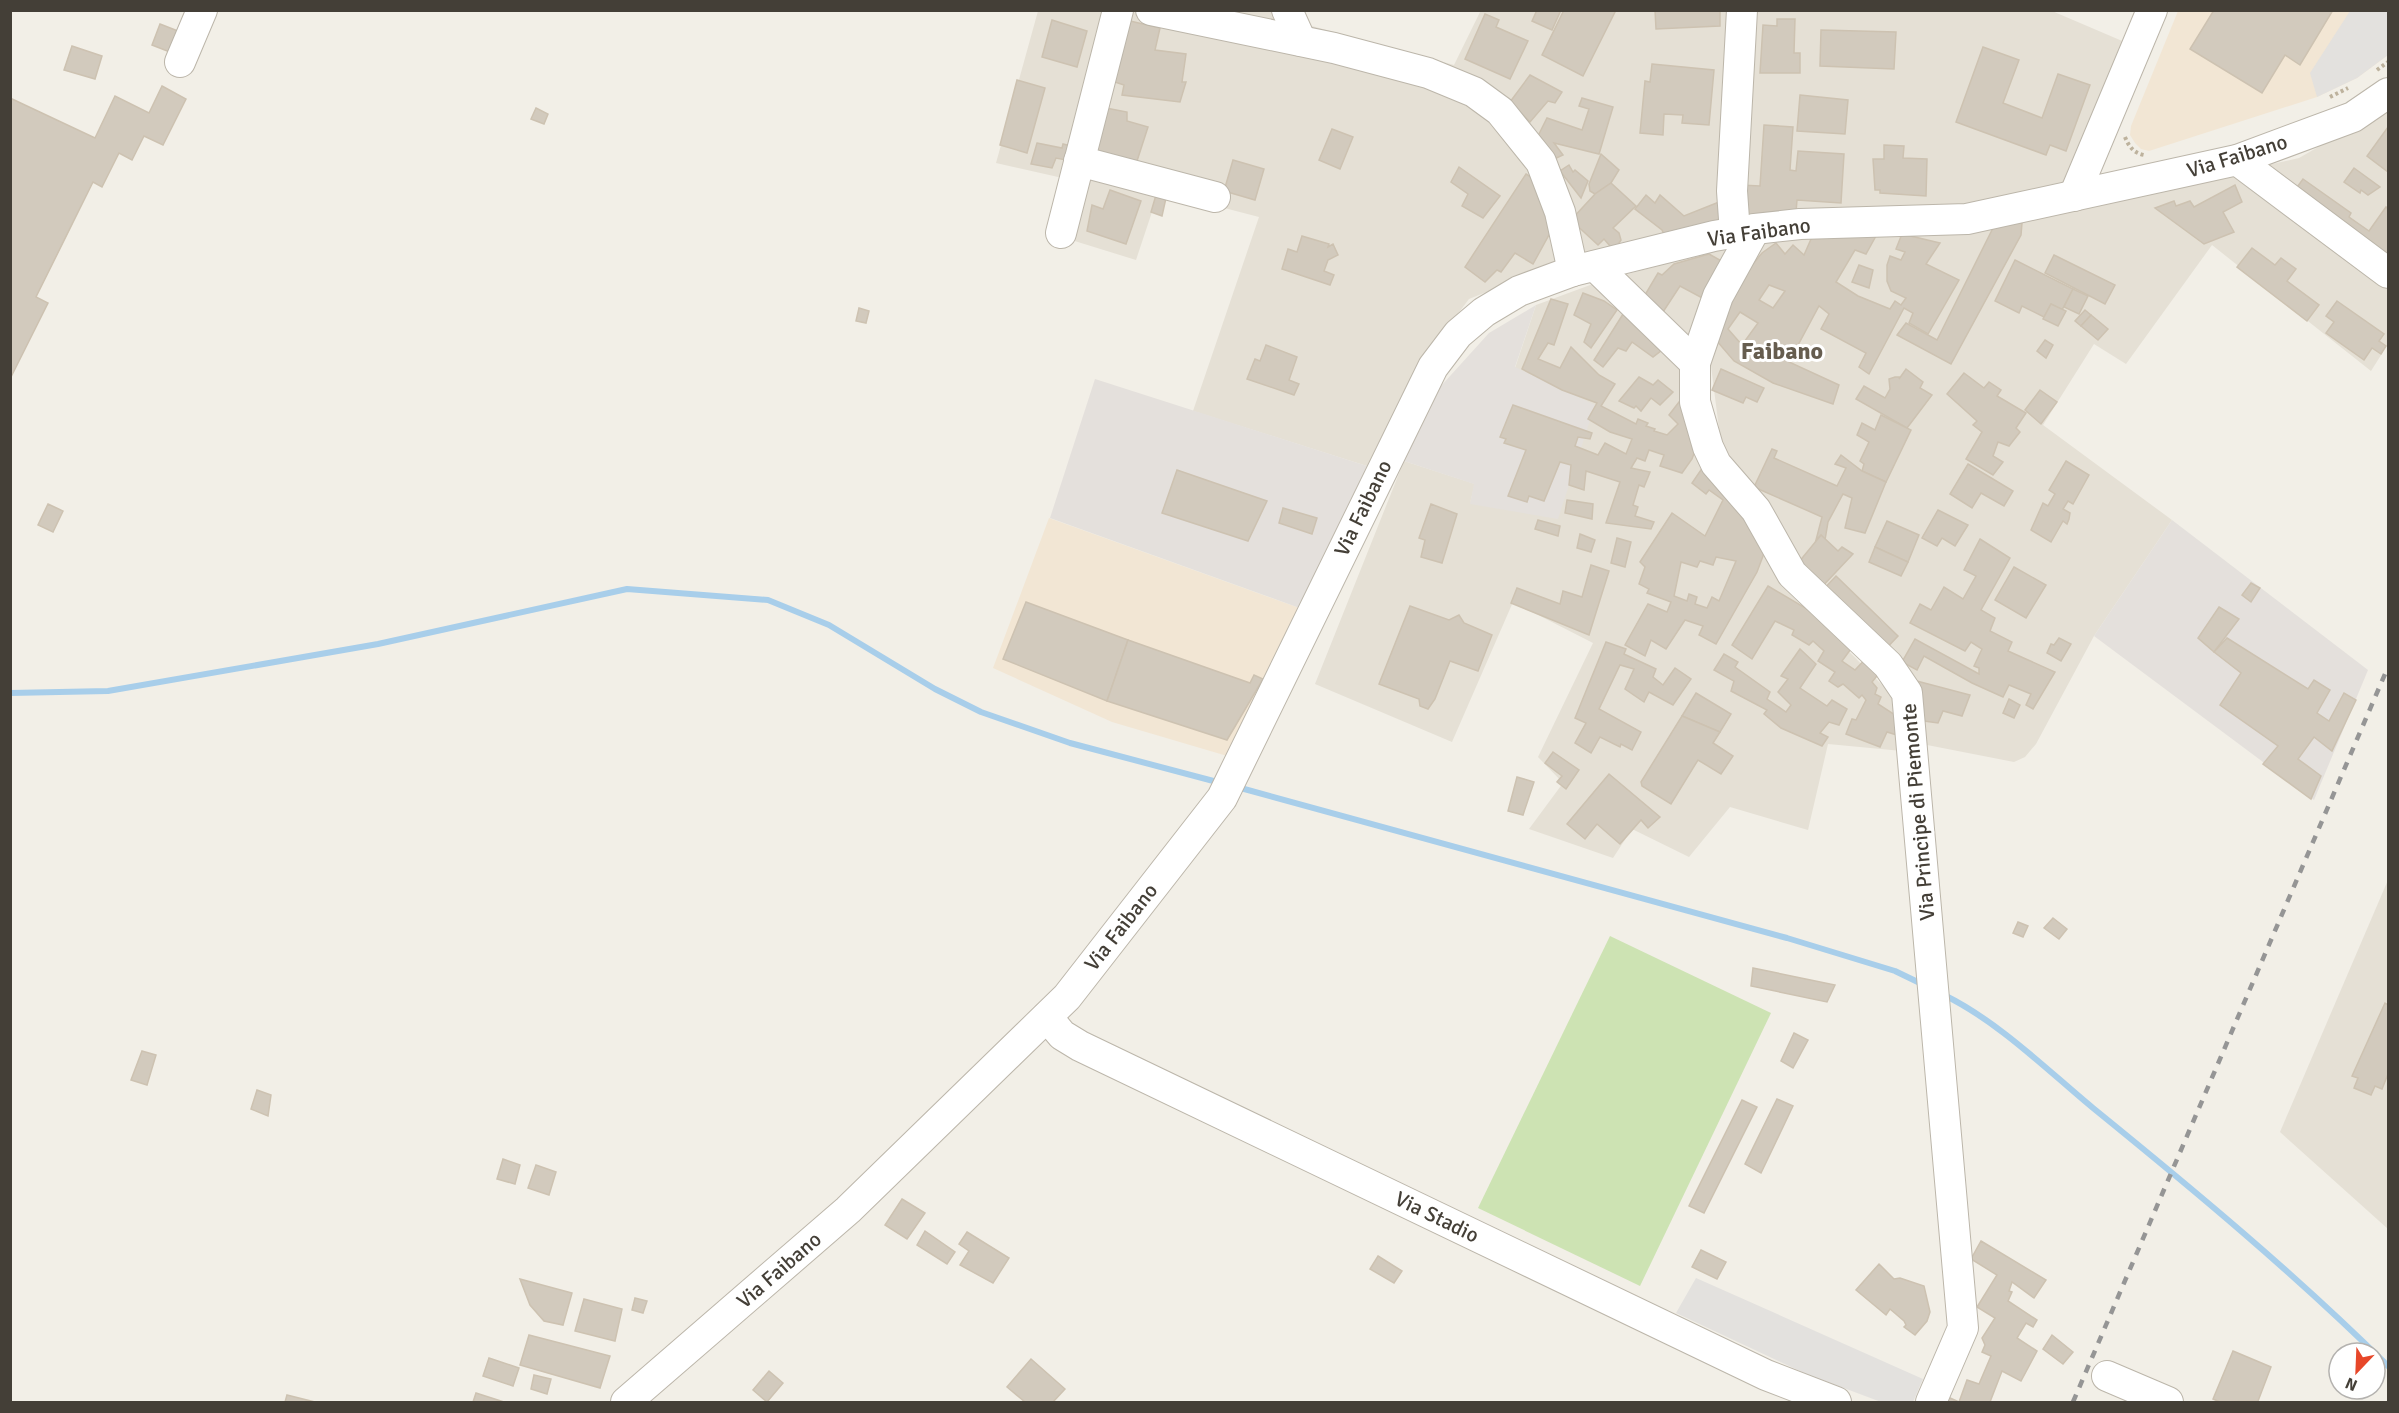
<svg xmlns="http://www.w3.org/2000/svg" width="2399" height="1413" font-family="Signika,sans-serif">
	<style>
		.residential { fill: #e5e0d5 }
		.commercial { fill: #f2e6d4 }
		.industrial { fill: #e4e0dc }
		.green { fill: #cde3b3 }
		.parking { fill: #e3e1de }
		.lines { fill: none; stroke-linecap: round; stroke-linejoin: round }
		.stream { stroke: #a8ceea; stroke-width: 6 }
		.building { fill: #d2cabd; stroke: #cdc2b1; stroke-width: 1.5; fill-rule: evenodd }
		.minor-casing { stroke: #bcb6aa; stroke-width: 32 }
		.path { stroke: #bdb29d; stroke-width: 4; stroke-dasharray: 3 3; stroke-linecap: butt }
		.minor { stroke: #fff; stroke-width: 30 }
		.rail { stroke: #959595; stroke-width: 4.5; stroke-dasharray: 8 8; stroke-linecap: butt }
		.labels { text-anchor: middle; dominant-baseline: central; stroke-width: 6; stroke-linejoin: round; paint-order: stroke }
		.street-label { font-size: 21px; fill: #443f37; stroke: #fff }
		.quarter-label { font-size: 24px; font-weight: bold; fill: #665d4f; stroke: #fff }
	</style>
	<rect width="100%" height="100%" fill="#f2efe7"/>
	<!-- residential -->
	<g class="residential">
		<path d="M1481,10L2052,11L2148,52L2092,185L1559,263L1469,299L1416,369L1370,467L1193,411L1259,217L1159,191L1136,260L1052,234L1067,179L996,163L1038,11H1305L1312,26L1454,65Z"/>
		<path d="M2388,107V344L2371,371L2212,245L2126,364L2094,344L2043,425L2172,520L2094,636L2036,744L2025,757L2014,762L1922,744L1917,730L1723,460L1711,366L1617,277L1716,250L1818,230L1970,231L2299,158Z"/>
		<path d="M1601,281L1692,371L1705,466L1791,593L1897,700L1902,751L1828,744L1808,830L1730,807L1689,857L1632,829L1613,858L1529,829L1563,783L1538,757L1593,643L1513,602L1452,742L1315,684L1404,461L1475,484L1470,503L1536,305Z"/>
		<path d="M2388,880V1229L2280,1132Z"/>
	</g>
	<!-- commercial -->
	<g class="commercial">
		<path d="M2178,11H2388V55L2357,78L2317,97L2149,151L2141,149L2135,143L2130,135L2131,126Z"/>
		<path d="M1049,518L1305,610L1234,758L1112,722L993,668Z"/>
	</g>
	<!-- industrial -->
	<g class="industrial">
		<path d="M1536,305L1515,367L1595,405L1558,519L1470,504L1474,484L1404,461L1441,386L1489,333Z"/>
		<path d="M1095,379L1370,467L1305,610L1050,518Z"/>
		<path d="M2172,520L2368,670L2314,800L2094,636Z"/>
	</g>
	<!-- green -->
	<path class="green" d="M1610,936L1771,1013L1640,1286L1478,1208Z"/>
	<!-- parking -->
	<g class="parking">
		<path d="M2350,11H2388V55L2357,78L2317,97L2310,73Z"/>
		<path d="M1696,1278L1923,1379L1913,1402H1881L1804,1373L1676,1313Z"/>
	</g>
	<g class="lines">
		<!-- stream -->
		<g class="stream">
			<path d="M10,693L108,691L378,644L627,589L768,600L829,625L935,689L981,712L1070,743L1221,783"/>
			<path d="M1237,787L1787,938L1895,971L1924,985"/>
			<path d="M1944,995C1999,1022 2046,1069 2093,1108C2194,1190 2295,1274 2388,1366"/>
		</g>
	</g>
	<!-- building -->
	<g class="building">
		<path d="M1537,10H1561L1552,30L1532,21Z"/>
		<path d="M1564,10H1616L1583,76L1542,55Z"/>
		<path d="M1655,10H1720V26L1656,29Z"/>
		<path d="M2214,10H2333L2300,65L2285,55L2262,93L2190,49Z"/>
		<path d="M1485,14L1499,20L1496,27L1528,41L1510,79L1465,59Z"/>
		<path d="M1777,19H1795L1794,53H1800V73H1760L1763,25L1777,26Z"/>
		<path d="M1052,20L1087,31L1077,67L1042,57Z"/>
		<path d="M1126,20L1160,28L1155,50L1186,54L1182,82H1186L1180,102L1122,95L1124,85L1109,80Z"/>
		<path d="M160,24L183,33L175,54L152,45Z"/>
		<path d="M1821,30L1896,32L1894,69L1820,66Z"/>
		<path d="M72,46L102,56L95,79L64,70Z"/>
		<path d="M1983,47L2019,60L2003,103L2042,118L2058,74L2090,85L2066,151L2050,145L2046,155L1956,122Z"/>
		<path d="M1652,64L1714,70L1709,125L1682,123L1683,115L1664,114L1663,135L1640,133L1645,81L1650,82Z"/>
		<path d="M1530,75L1562,92L1555,103L1548,101L1530,122L1510,102Z"/>
		<path d="M1017,80L1045,88L1027,153L1000,145Z"/>
		<path d="M162,86L186,99L163,145L144,136L132,160L119,153L102,187L93,182L36,297L48,303L10,379V98L95,138L115,96L149,113Z"/>
		<path d="M1800,95L1848,100L1845,134L1797,131Z"/>
		<path d="M1582,98L1613,107L1599,154L1554,143L1563,155L1550,161L1538,136L1547,118L1582,130L1589,109L1579,106Z"/>
		<path d="M536,108L548,114L544,124L531,119Z"/>
		<path d="M1106,108L1127,112V121L1148,127L1136,164L1095,154Z"/>
		<path d="M1764,125L1793,127L1790,170L1796,171L1798,151L1844,154L1841,203L1797,200L1796,212L1744,219L1741,185L1760,186Z"/>
		<path d="M2388,127V172L2367,156Z"/>
		<path d="M1332,129L1353,137L1340,169L1319,160Z"/>
		<path d="M1037,143L1062,148L1063,144L1075,147L1071,161L1056,158L1052,168L1031,164Z"/>
		<path d="M1884,145L1904,146L1903,158L1927,159L1926,196L1880,193V190H1875L1873,159H1884Z"/>
		<path d="M1601,154L1619,170L1611,183L1595,194L1590,191L1589,184Z"/>
		<path d="M1233,160L1264,169L1255,200L1224,191Z"/>
		<path d="M1569,165L1573,172L1575,170L1588,181L1581,198L1560,171Z"/>
		<path d="M1459,167L1500,196L1483,218L1462,206L1468,194L1451,182Z"/>
		<path d="M2354,168L2380,187L2368,195L2361,190L2360,193L2344,182Z"/>
		<path d="M1526,174L1540,183L1555,224L1533,264L1515,253L1501,272L1497,270L1485,282L1465,267Z"/>
		<path d="M2303,179L2351,213L2349,217L2369,231L2386,207L2388,209V255L2292,194Z"/>
		<path d="M1611,183L1636,206L1613,228L1619,233L1621,240L1617,246H1610L1604,239L1598,245L1571,220L1595,194Z"/>
		<path d="M2235,185L2242,202L2223,212L2234,232L2204,244L2155,208L2174,201L2176,206L2190,201L2194,207Z"/>
		<path d="M1110,190L1141,201L1126,244L1087,231L1092,205L1103,209Z"/>
		<path d="M1156,195L1166,198L1162,216L1151,212Z"/>
		<path d="M1646,195L1655,203L1660,195L1684,216L1719,202L1726,220L1666,239L1662,230L1635,209Z"/>
		<path d="M1996,222L2022,223L2021,235L1951,364L1897,335L1906,323L1937,340Z"/>
		<path d="M1815,230L1876,236L1866,254L1855,250L1836,282L1858,296L1890,309L1895,301L1901,305L1906,298L1891,291L1887,281V265L1890,256L1901,260L1905,252L1896,249L1902,234L1940,243L1926,264L1959,280L1928,334L1909,323L1913,313L1904,308L1869,374L1859,367L1866,353L1821,329L1829,314L1819,306L1789,362L1839,385L1833,404L1773,383L1734,361L1710,333L1736,285L1762,253L1776,243L1785,254L1793,245L1804,255ZM1769,285L1785,291L1773,308L1759,300ZM1740,312L1758,323L1742,345L1728,329Z"/>
		<path d="M1302,236L1329,244L1328,247L1333,244L1338,255L1328,260L1324,271L1334,275L1330,285L1282,269L1288,249L1297,252Z"/>
		<path d="M2252,248L2275,265L2281,258L2296,269L2287,281L2319,305L2307,321L2237,267Z"/>
		<path d="M1709,254L1727,264L1706,300L1680,286L1663,312L1642,300L1658,273L1662,275L1674,264Z"/>
		<path d="M2054,255L2115,285L2105,304L2045,273Z"/>
		<path d="M2015,260L2073,289L2062,310L2051,304L2044,317L2022,306L2019,313L1995,301Z"/>
		<path d="M1859,265L1873,270L1869,288L1852,282Z"/>
		<path d="M2073,289L2088,296L2079,314L2064,307Z"/>
		<path d="M1583,293L1604,301L1617,310L1591,348L1584,342L1591,324L1574,315Z"/>
		<path d="M1551,299L1568,304L1554,345L1548,343L1538,359L1560,368L1571,347L1599,375L1615,384L1601,406L1636,424L1638,419L1648,423L1646,426L1655,429L1654,431L1667,435L1678,424L1669,415L1686,393L1698,443L1692,459L1682,473L1660,466L1664,455L1649,450L1645,461L1637,458L1631,468L1650,472L1644,487L1639,485L1633,505L1638,507L1635,516L1654,522L1651,529L1606,523L1620,482L1586,471L1584,490L1569,485L1571,465L1560,462L1544,501L1529,496L1527,502L1508,496L1526,450L1504,443L1506,439L1500,437L1513,405L1592,433L1590,439L1578,437L1575,446L1598,455L1605,443L1626,454L1632,439L1610,432L1588,419L1597,403L1562,390L1522,369Z"/>
		<path d="M2337,301L2384,334L2379,341L2386,346L2381,354L2372,348L2364,360L2326,333L2334,322L2326,316Z"/>
		<path d="M2051,304L2066,311L2058,326L2043,319Z"/>
		<path d="M859,308L869,311L866,323L856,321Z"/>
		<path d="M2085,310L2091,315L2081,326L2075,321Z"/>
		<path d="M1625,311L1666,347L1653,357L1632,342L1626,351L1618,348L1603,367L1594,360Z"/>
		<path d="M2091,315L2108,329L2098,340L2081,326Z"/>
		<path d="M2045,340L2053,345L2046,358L2037,351Z"/>
		<path d="M1266,345L1297,357L1289,380L1299,384L1294,395L1247,379L1255,359L1260,361Z"/>
		<path d="M1721,369L1764,388L1757,402L1746,397L1743,403L1712,390Z"/>
		<path d="M1906,369L1923,382L1920,388L1932,395L1907,428L1856,399L1864,386L1885,398L1890,389L1889,379L1895,377H1900L1899,379Z"/>
		<path d="M1964,373L1984,388L1989,382L2001,390L1997,396L2026,413L2016,428L2020,432L2009,446L1998,442L1993,456L2003,462L1993,475L1966,459L1982,432L1973,425L1977,421L1947,394Z"/>
		<path d="M1639,377L1653,385L1658,380L1673,392L1660,405L1651,398L1641,411L1636,406L1634,408L1619,401Z"/>
		<path d="M2040,390L2057,402L2041,424L2025,410Z"/>
		<path d="M1881,415L1911,430L1886,482L1862,471L1864,464L1860,461L1869,442L1857,435L1862,423L1875,430Z"/>
		<path d="M1772,449L1777,451L1774,458L1837,486L1846,468L1835,464L1841,455L1862,471L1886,482L1865,533L1845,528L1852,498L1843,494L1828,522L1825,540L1821,535L1816,540L1822,517L1754,487Z"/>
		<path d="M2066,461L2089,475L2073,504L2068,501L2063,509L2070,513L2069,519L2067,524L2063,521L2051,542L2031,530L2043,503L2048,506L2055,494L2049,490Z"/>
		<path d="M1705,464L1766,548L1757,572L1716,644L1699,635L1703,626L1685,620L1666,649L1651,640L1645,656L1625,645L1648,604L1667,612L1671,602L1647,593L1649,589L1639,584L1645,567L1640,562L1672,513L1705,536L1723,500L1709,490L1706,494L1692,483ZM1716,557L1736,561L1719,601L1712,597L1707,608L1695,604L1697,597L1689,594L1687,601L1674,596L1681,562L1697,567L1700,561L1713,565Z"/>
		<path d="M1968,464L2013,491L2004,506L1981,493L1972,508L1950,494Z"/>
		<path d="M1177,470L1267,501L1248,541L1162,513Z"/>
		<path d="M1567,500L1593,504L1592,519L1565,513Z"/>
		<path d="M48,504L63,511L53,532L38,525Z"/>
		<path d="M1431,504L1457,514L1442,563L1421,557L1425,540L1419,538Z"/>
		<path d="M1283,508L1317,518L1312,534L1279,523Z"/>
		<path d="M1938,510L1968,525L1955,546L1942,538L1937,546L1922,538Z"/>
		<path d="M1538,520L1560,526L1558,536L1535,529Z"/>
		<path d="M1887,521L1919,535L1908,562L1875,547Z"/>
		<path d="M1580,534L1595,540L1591,552L1577,548Z"/>
		<path d="M1821,535L1838,551L1842,547L1853,554L1819,590L1794,568Z"/>
		<path d="M1617,538L1631,542L1625,567L1611,563Z"/>
		<path d="M1980,539L2010,558L1981,610L1995,618L1990,631L2012,642L2008,651L2055,672L2033,709L2026,705L2031,694L2009,685L2003,697L1972,683L1924,656L1917,670L1902,662L1915,639L1979,674V668L1974,666L1982,649L1971,642L1965,651L1910,623L1920,604L1931,610L1944,587L1963,599L1976,576L1964,570Z"/>
		<path d="M1875,547L1908,562L1901,576L1869,562Z"/>
		<path d="M1591,565L1609,571L1589,635L1511,603L1517,588L1560,604L1563,591L1582,597Z"/>
		<path d="M2014,567L2046,585L2026,618L1995,600Z"/>
		<path d="M1836,576L1898,636L1882,653L1820,593Z"/>
		<path d="M2251,583L2260,588L2251,602L2242,595Z"/>
		<path d="M1768,586L1841,629L1856,642L1842,661L1855,670L1871,653L1881,671L1872,682L1877,688L1875,694L1881,697L1878,704L1903,720L1900,736L1887,732L1880,747L1846,734L1852,719L1856,720L1866,700L1862,695L1859,698L1843,684L1838,687L1829,681L1835,672L1818,661L1824,651L1813,641L1809,645L1792,635L1794,630L1775,621L1752,659L1732,645Z"/>
		<path d="M1026,602L1128,640L1107,701L1003,659Z"/>
		<path d="M1410,606L1449,620L1459,615L1464,623L1492,635L1478,671L1450,661L1435,699L1428,709L1420,706L1419,699L1379,684Z"/>
		<path d="M2219,607L2239,619L2214,652L2198,638Z"/>
		<path d="M2059,638L2071,644L2061,661L2047,653L2051,644L2054,645Z"/>
		<path d="M2227,638L2308,689L2314,680L2330,690L2317,713L2329,721L2344,693L2356,700L2332,751L2314,737L2298,759L2321,776L2311,799L2263,764L2278,746L2220,705L2241,673L2214,652Z"/>
		<path d="M1128,640L1250,683L1254,675L1263,679L1227,740L1107,701Z"/>
		<path d="M1606,642L1626,649L1624,654L1656,669L1653,677L1663,685L1675,668L1691,679L1673,705L1649,692L1644,702L1625,689L1634,669L1620,665L1599,709L1641,732L1632,750L1621,744L1620,747L1600,737L1591,753L1575,743L1586,723L1575,718Z"/>
		<path d="M1800,649L1816,664L1800,688L1827,706L1832,700L1847,709L1839,725L1829,722L1820,733L1828,737L1822,746L1781,728L1764,714L1767,710L1731,691L1734,681L1714,670L1724,654L1738,662L1735,667L1770,692L1767,699L1786,712L1791,705L1778,692L1788,679L1781,676Z"/>
		<path d="M1913,680L1970,695L1962,716L1943,711L1938,723L1917,720Z"/>
		<path d="M1696,693L1731,714L1720,732L1682,716Z"/>
		<path d="M2009,699L2020,705L2014,718L2003,713Z"/>
		<path d="M1682,716L1720,732L1713,743L1733,756L1721,774L1698,760L1671,804L1642,786L1641,782Z"/>
		<path d="M1553,752L1579,770L1566,789L1557,782L1562,776L1545,763Z"/>
		<path d="M1609,774L1660,817L1648,828L1641,820L1620,844L1597,824L1585,839L1567,824Z"/>
		<path d="M1517,777L1534,782L1523,815L1508,811Z"/>
		<path d="M2053,918L2067,929L2059,939L2044,928Z"/>
		<path d="M2018,922L2028,926L2023,937L2013,933Z"/>
		<path d="M1753,968L1835,985L1827,1002L1751,986Z"/>
		<path d="M2385,1003L2388,1005V1074L2382,1089L2375,1086L2371,1095L2354,1088L2358,1078L2352,1076Z"/>
		<path d="M1794,1033L1808,1040L1793,1068L1781,1061Z"/>
		<path d="M142,1051L156,1055L147,1085L131,1080Z"/>
		<path d="M257,1090L271,1095L268,1116L251,1109Z"/>
		<path d="M1777,1099L1793,1106L1761,1173L1745,1164Z"/>
		<path d="M1742,1100L1757,1107L1704,1213L1689,1206Z"/>
		<path d="M503,1159L520,1165L515,1184L497,1179Z"/>
		<path d="M536,1165L556,1172L549,1195L528,1188Z"/>
		<path d="M902,1199L925,1213L907,1239L885,1225Z"/>
		<path d="M925,1231L955,1252L947,1264L917,1245Z"/>
		<path d="M967,1232L1009,1258L993,1283L960,1265L969,1251L959,1244Z"/>
		<path d="M1981,1241L2046,1280L2034,1298L2012,1282L2009,1291L2012,1292L2008,1301L2037,1320L2033,1327L2026,1323L2017,1338L2037,1351L2021,1381L2002,1371L1990,1402H1946L1948,1397L1959,1402L1967,1380L1979,1384L1991,1356L1982,1352L1985,1345L1982,1338L1995,1318L1977,1307L1997,1275L1971,1259Z"/>
		<path d="M1701,1250L1726,1262L1717,1279L1692,1267Z"/>
		<path d="M1378,1256L1402,1271L1394,1283L1370,1269Z"/>
		<path d="M1879,1264L1894,1279L1900,1278L1924,1286L1930,1312L1927,1321L1915,1335L1904,1327L1906,1325L1904,1321L1890,1309L1886,1315L1856,1290Z"/>
		<path d="M520,1279L572,1293L563,1325L544,1321L530,1305Z"/>
		<path d="M635,1298L647,1301L643,1313L632,1310Z"/>
		<path d="M584,1299L622,1309L615,1341L575,1331Z"/>
		<path d="M529,1335L610,1356L600,1388L520,1365Z"/>
		<path d="M2052,1335L2073,1352L2063,1364L2043,1349Z"/>
		<path d="M2233,1351L2271,1367L2258,1401L2220,1402L2213,1399Z"/>
		<path d="M489,1358L519,1368L513,1386L483,1376Z"/>
		<path d="M1031,1359L1065,1389L1053,1402H1025L1007,1387Z"/>
		<path d="M769,1371L783,1383L767,1402L753,1390Z"/>
		<path d="M534,1375L551,1379L547,1394L531,1389Z"/>
		<path d="M476,1393L504,1402H473Z"/>
		<path d="M287,1395L315,1402H285Z"/>
	</g>
	<g class="lines">
		<!-- minor casing -->
		<g class="minor-casing">
			<g id="minor">
				<path d="M1151,10L1334,48L1428,73L1474,92L1500,111L1541,162L1560,212L1573,271"/>
				<path d="M1287,10L1301,41"/>
				<path d="M180,62L202,10"/>
				<path d="M2237,160L2388,273"/>
				<path d="M1079,161L1215,197"/>
				<path d="M2074,196L2152,10"/>
				<path d="M1755,229L1718,296L1695,363V402L1708,447L1716,464L1756,510L1792,574L1888,665L1907,693L1963,1328L1931,1402"/>
				<path d="M1061,233L1118,10"/>
				<path d="M1735,233L1732,191L1742,10"/>
				<path d="M1595,266L1695,363"/>
				<path d="M1047,1017L1062,1035L1080,1046L1766,1375L1836,1402"/>
				<path d="M2107,1376L2168,1402"/>
				<path d="M626,1402L848,1210L1067,997L1222,798L1433,367L1458,334L1484,312L1519,291L1573,271L1714,236L1755,229L1800,224L1967,219L2237,160L2353,117L2388,93"/>
			</g>
		</g>
		<!-- path -->
		<g class="path">
			<path d="M2377,70L2388,62"/>
			<path d="M2330,97L2348,88"/>
			<path d="M2125,137C2129,147 2134,153 2144,155"/>
		</g>
		<!-- minor -->
		<use href="#minor" class="minor"/>
		<!-- rail -->
		<path class="rail" d="M2073,1402L2388,667"/>
	</g>
	<g class="labels">
		<!-- street labels -->
		<g class="street-label">
			<text transform="translate(2237 156) rotate(-17)">Via Faibano</text>
			<text transform="translate(1759 232) rotate(-8)">Via Faibano</text>
			<text transform="translate(1363 508) rotate(-64)">Via Faibano</text>
			<text transform="translate(1918 812) rotate(-95)">Via Principe di Piemonte</text>
			<text transform="translate(1121 927) rotate(-52)">Via Faibano</text>
			<text transform="translate(1437 1217) rotate(26)">Via Stadio</text>
			<text transform="translate(779 1270) rotate(-41)">Via Faibano</text>
		</g>
		<!-- quarter labels -->
		<g class="quarter-label">
			<text x="1782" y="351">Faibano</text>
		</g>
	</g>
	<!-- border -->
	<rect width="2399" height="1413" fill="none" stroke="#443f37" stroke-width="24"/>
	<!-- north arrow -->
	<g transform="translate(2357 1371) rotate(203)"><circle r="28" fill="#ffffff" stroke="#b4b2af" stroke-width="1.5"/>
	<path d="M0-4.5L10 22L0 15L-10 22Z" fill="#e74729"/>
	<text y="-9" font-size="16" font-weight="bold" text-anchor="middle" fill="#443f37">N</text>
	</g>
</svg>
